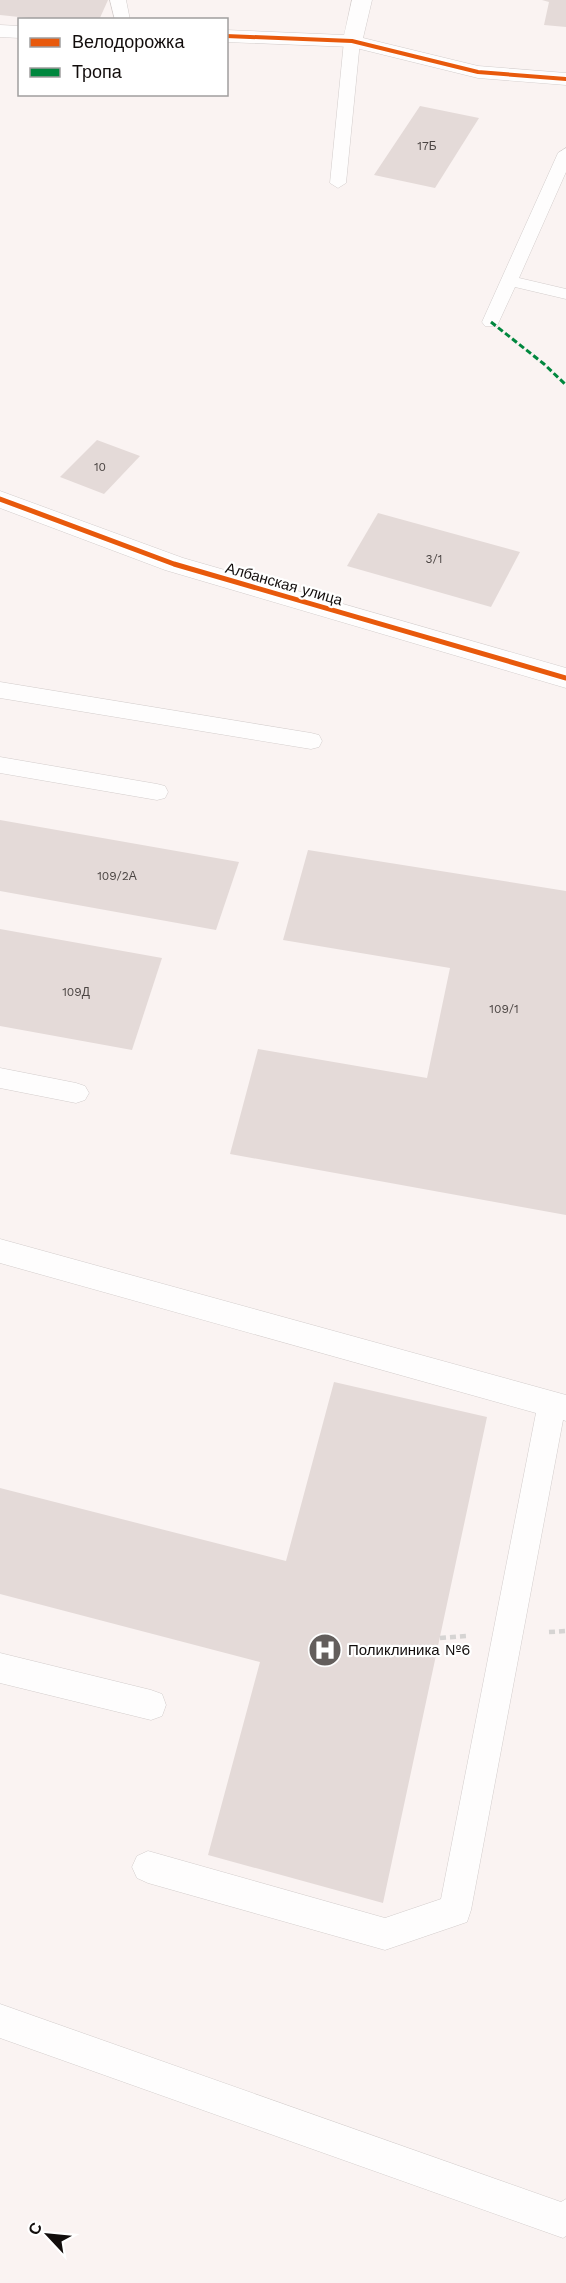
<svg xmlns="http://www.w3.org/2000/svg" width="566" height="2283" font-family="'Work Sans',sans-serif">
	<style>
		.building { fill: #e4dad8 }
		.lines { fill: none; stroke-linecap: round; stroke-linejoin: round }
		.service-casing { stroke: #d3cdcc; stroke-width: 1 }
		.minor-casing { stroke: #d3cdcc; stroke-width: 1 }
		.path { stroke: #d6d4d3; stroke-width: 4.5; stroke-dasharray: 6 4; stroke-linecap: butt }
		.service { fill: #fefdfd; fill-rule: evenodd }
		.minor { fill: #fefdfd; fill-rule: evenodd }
		.quiet { stroke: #00873e; stroke-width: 3; stroke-dasharray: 6 3; stroke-linecap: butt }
		.cycleway-far1-casing { stroke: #fff; stroke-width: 6 }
		.cycleway-casing { stroke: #fff; stroke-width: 8 }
		.cycleway-far1 { stroke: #e8590c; stroke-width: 4 }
		.cycleway { stroke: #e8590c; stroke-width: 5 }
		.labels { text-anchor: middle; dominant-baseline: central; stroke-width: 4.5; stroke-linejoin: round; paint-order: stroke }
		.number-label { font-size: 12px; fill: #4a4442 }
		.street-label { font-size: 15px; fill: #120d0c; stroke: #fff }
		.poi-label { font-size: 15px; fill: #120d0c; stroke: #fff; text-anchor: start }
	</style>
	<rect width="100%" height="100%" fill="#faf3f2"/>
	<!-- building -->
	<g class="building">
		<path d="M0,0H108L99,20H48L0,15Z"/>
		<path d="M542,0H566V27L544,25L549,2Z"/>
		<path d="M420,106L479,118L435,188L374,175Z"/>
		<path d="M97,440L140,456L104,494L60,477Z"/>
		<path d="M378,513L520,552L491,607L347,566Z"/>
		<path d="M0,820L239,862L216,930L0,891Z"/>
		<path d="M308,850L566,891V1215L230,1154L258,1049L427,1078L450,968L283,940Z"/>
		<path d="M0,929L162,958L132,1050L0,1026Z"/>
		<path d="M334,1382L487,1417L383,1903L208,1855L260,1662L0,1594V1488L286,1561Z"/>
	</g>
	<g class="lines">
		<!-- service casing -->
		<g class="service-casing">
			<g id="service">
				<path d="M110,0H126L130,20H115Z"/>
				<path d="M352,36L360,41L346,183L338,188L330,183L344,41Z"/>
				<path d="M566,148V172L519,278L566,289V299L515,287L497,326H485L482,322L558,153Z"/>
				<path d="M0,682L311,733L319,735L322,741L319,747L311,749L0,698Z"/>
				<path d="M0,757L157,784L165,786L168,792L165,798L157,800L0,773Z"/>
				<path d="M0,1068L76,1083L85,1086L89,1093L85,1100L76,1103L0,1088Z"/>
				<path d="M0,1239L566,1395V1421L563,1420L471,1910L467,1922L385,1950L148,1883L137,1878L132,1867L137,1856L148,1851L385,1918L441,1899L536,1413L0,1263Z"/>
				<path d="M0,1653L151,1690L162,1694L166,1705L162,1716L151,1720L0,1683Z"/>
				<path d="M0,2004L561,2202L566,2199V2236L563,2238L0,2038Z"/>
			</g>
		</g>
		<!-- minor casing -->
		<g class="minor-casing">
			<g id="minor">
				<path d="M352,0H372L363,38L478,66L566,73V85L478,78L352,47L226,42V30L344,35Z"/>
				<path d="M0,25L20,26V38L0,37Z"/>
				<path d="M0,491L183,558L566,668V688L165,570L0,508Z"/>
			</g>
		</g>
		<!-- path -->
		<g class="path">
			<path d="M549,1632L566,1631"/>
			<path d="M440,1638L466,1636"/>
		</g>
		<!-- service -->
		<use href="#service" class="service"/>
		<!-- minor -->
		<use href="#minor" class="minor"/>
		<!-- quiet -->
		<path class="quiet" d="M491,322L544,364L566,385"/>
		<!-- cycleway-far1 casing -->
		<g class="cycleway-far1-casing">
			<path id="cycleway-far1" d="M226,36L352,41L478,72L566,79"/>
		</g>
		<!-- cycleway casing -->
		<g class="cycleway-casing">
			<path id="cycleway" d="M0,499L174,564L566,678"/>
		</g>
		<!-- cycleway-far1 -->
		<use href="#cycleway-far1" class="cycleway-far1"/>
		<!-- cycleway -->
		<use href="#cycleway" class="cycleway"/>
	</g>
	<!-- icons -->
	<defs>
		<g id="hospital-disc" transform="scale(1.725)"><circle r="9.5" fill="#635e5c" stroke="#fff"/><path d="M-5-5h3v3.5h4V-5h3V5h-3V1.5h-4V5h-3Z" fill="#fff"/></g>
	</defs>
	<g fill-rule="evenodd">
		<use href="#hospital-disc" x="325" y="1650"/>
	</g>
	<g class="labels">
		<!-- number labels -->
		<g class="number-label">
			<text x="427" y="146">17Б</text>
			<text x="100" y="467">10</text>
			<text x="434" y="559">3/1</text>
			<text x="117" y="876">109/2А</text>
			<text x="76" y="992">109Д</text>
			<text x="504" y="1009">109/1</text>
		</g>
		<!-- street labels -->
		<g class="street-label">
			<text transform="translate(284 584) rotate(16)">Албанская улица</text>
		</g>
		<!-- poi labels -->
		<g class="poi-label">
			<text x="348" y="1650">Поликлиника №6</text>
		</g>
	</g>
	<!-- legend -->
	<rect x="18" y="18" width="210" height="78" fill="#ffffff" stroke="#a09e9e" stroke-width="1.5"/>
	<rect x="30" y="38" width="30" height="9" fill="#e8590c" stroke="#a09e9e" stroke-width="1.5"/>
	<text x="72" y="48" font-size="18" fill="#120d0c">Велодорожка</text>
	<rect x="30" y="68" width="30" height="9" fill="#00873e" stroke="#a09e9e" stroke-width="1.5"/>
	<text x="72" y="78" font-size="18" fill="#120d0c">Тропа</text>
	<!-- north arrow -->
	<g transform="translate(48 2235) rotate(296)" stroke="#ffffff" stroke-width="4.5" paint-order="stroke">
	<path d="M0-4.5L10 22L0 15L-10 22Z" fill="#120d0c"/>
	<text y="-9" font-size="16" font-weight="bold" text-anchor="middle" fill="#120d0c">С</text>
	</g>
</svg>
